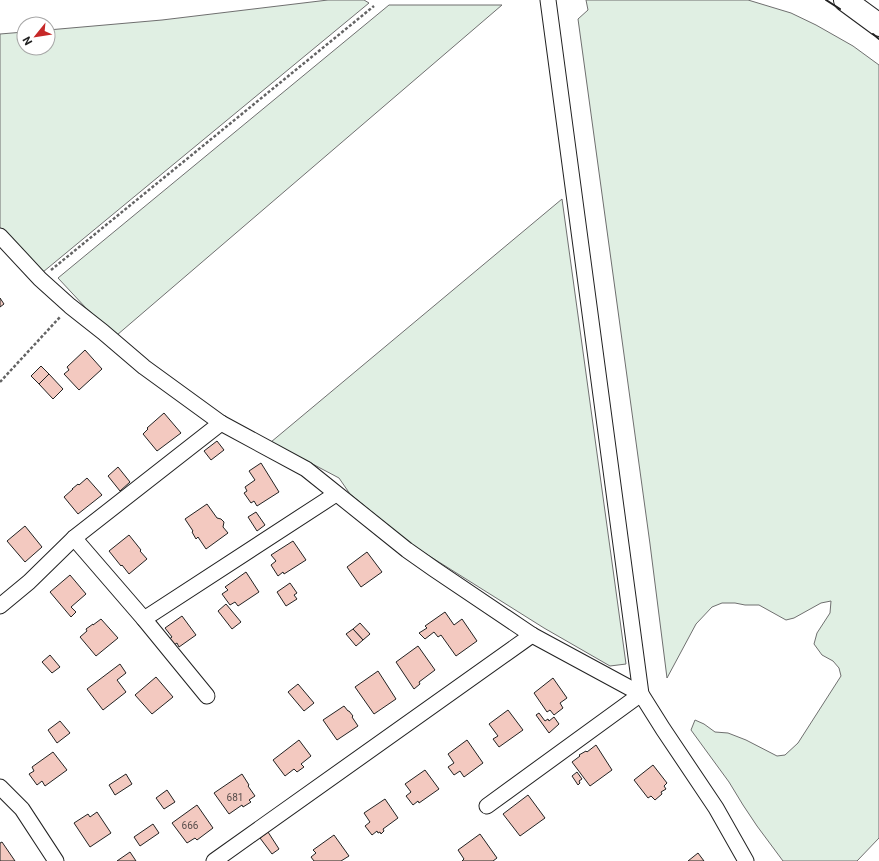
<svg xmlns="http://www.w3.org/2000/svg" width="879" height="861" font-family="Roboto,sans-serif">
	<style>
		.green { fill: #e0efe3; stroke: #6f6f6f }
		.building { fill: #f3c9c0; stroke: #222 }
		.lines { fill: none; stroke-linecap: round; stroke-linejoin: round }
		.minor-casing { stroke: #222; stroke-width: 17 }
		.trunk-casing { stroke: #222; stroke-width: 24 }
		.path { stroke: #646464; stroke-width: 2.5; stroke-dasharray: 3 2; stroke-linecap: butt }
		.minor { stroke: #fff; stroke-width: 15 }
		.trunk { stroke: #fff; stroke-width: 22 }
		.wall { stroke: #222; stroke-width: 2 }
		.labels { text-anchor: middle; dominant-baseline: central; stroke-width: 3; stroke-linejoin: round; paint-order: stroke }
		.number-label { font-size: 10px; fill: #564c4a }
	</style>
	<rect width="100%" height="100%" fill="#fff"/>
	<!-- green -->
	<g class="green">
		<path d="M328,0H364L369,3L43,272L0,228V34L24,32V48H48V30L162,20Z"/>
		<path d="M586,0H748L791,13L816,25L853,46L879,65V838L857,861H783L757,826L743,805L729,782L691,730L695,720L704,724L715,732L728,733L746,740L777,756L785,755L798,743L841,676L839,668L833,661L822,655L814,644L817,633L830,613L831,601L821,603L794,618L786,620L759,605H745L735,603H722L712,607L696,624L667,678L650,544L578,19L588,10Z"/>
		<path d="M389,5H502L117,335L86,308L58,278Z"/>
		<path d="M562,199L626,664L610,666L544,628L415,547L350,494L339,478L271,442Z"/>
	</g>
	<!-- building -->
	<g class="building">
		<path d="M0,298L4,304L0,307Z"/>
		<path d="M85,350L102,369L79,390L64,374L69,370L67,367Z"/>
		<path d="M41,366L49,374L39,384L31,376Z"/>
		<path d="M49,374L63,389L53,399L39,384Z"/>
		<path d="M164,413L181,433L157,451L143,434L148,429L147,428Z"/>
		<path d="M217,441L224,450L211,460L204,451Z"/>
		<path d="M261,463L279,492L257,506L254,501L251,503L244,493L247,491L245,487L255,480L249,471Z"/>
		<path d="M118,467L130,482L120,491L108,476Z"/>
		<path d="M87,478L102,495L78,514L64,497L73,489H72L78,484L79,485Z"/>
		<path d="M207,504L217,518L221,519L224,522L223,527L228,533L206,549L198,537L196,539L192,532L193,531L185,519Z"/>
		<path d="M256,512L265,525L257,531L248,517Z"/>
		<path d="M25,526L42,547L25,562L7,541Z"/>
		<path d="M129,535L141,550L140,551L147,559L129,574L122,565L121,566L109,551Z"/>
		<path d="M293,541L306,560L284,574L283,572L278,576L271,565L276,561L271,555Z"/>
		<path d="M367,552L382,572L361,587L347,567Z"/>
		<path d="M246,572L259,592L238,606L235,602L230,605L222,594L228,590L225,587Z"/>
		<path d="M70,575L86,594L71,607L76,612L71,617L50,592Z"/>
		<path d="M290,583L297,593L294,595L297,599L286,606L277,592Z"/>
		<path d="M226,604L241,622L232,629L218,611Z"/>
		<path d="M445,612L454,625L462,619L477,641L456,656L441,635L438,637L434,632L425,639L419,633L427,628L425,626Z"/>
		<path d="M182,616L196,635L179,647L177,643L172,646L168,640L172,637L165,628Z"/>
		<path d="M101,619L118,638L96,656L80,637L87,631L86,629L93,624V625Z"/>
		<path d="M360,623L370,634L363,640L353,629Z"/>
		<path d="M353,629L363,640L356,646L346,634Z"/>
		<path d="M418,646L435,670L419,682L420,684L414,689L396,662Z"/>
		<path d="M50,655L60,667L52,673L42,662Z"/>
		<path d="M120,664L126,673L117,680L126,692L103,710L87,689Z"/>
		<path d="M378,671L396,699L374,714L355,687Z"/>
		<path d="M156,677L173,697L152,714L135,695Z"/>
		<path d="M553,678L567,698L560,703L563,708L554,715L550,710L547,712L534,693Z"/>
		<path d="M298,684L314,703L304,711L288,692Z"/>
		<path d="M344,706L348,711H349L353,716L352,717L358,726L337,740L323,720Z"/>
		<path d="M508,710L523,730L499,747L493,739L498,736L489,724Z"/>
		<path d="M539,713L545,721L548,719L549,721L554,717L559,724L549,733L536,715Z"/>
		<path d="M60,721L70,733L57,743L48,730Z"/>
		<path d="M299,740L311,756L301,764L304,767L297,772L294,769L285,776L273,760Z"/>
		<path d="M467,740L483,763L464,777L460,771L454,775L448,767L454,763L448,754Z"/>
		<path d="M596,745L612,770L590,786L572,762L580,756L579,755L586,751L587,752Z"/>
		<path d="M53,752L67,770L45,786L42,781L37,785L29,774L34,771L32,767Z"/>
		<path d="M653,765L667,783L664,786L666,789L661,792L662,794L655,800L651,796L648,798L634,780Z"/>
		<path d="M425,770L439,789L419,803L418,801L413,805L406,796L411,792L405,784Z"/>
		<path d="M577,772L582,779L579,781L580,783L578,785L572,776Z"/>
		<path d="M126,774L132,784L115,795L109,785Z"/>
		<path d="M242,774L249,785L248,786L255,796L249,800L251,802L243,807L242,805L229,814L214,793Z"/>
		<path d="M167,790L175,802L164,809L156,798Z"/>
		<path d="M528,795L545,818L520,836L503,814Z"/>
		<path d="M385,799L398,818L383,829L384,831L381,834L380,832L378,833L377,831L372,835L365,826L370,822L364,813Z"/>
		<path d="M197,805L213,828L197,840L195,838L187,843L172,823Z"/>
		<path d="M97,812L111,833L90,847L74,823L88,814L90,817Z"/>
		<path d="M153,824L159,833L140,846L134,837Z"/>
		<path d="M268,832L279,849L272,854L260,838Z"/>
		<path d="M480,834L497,858L493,861H462L464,859L458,850Z"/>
		<path d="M334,835L349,856L341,861H314L311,857L316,853L313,850Z"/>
		<path d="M2,842L15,861H0V843Z"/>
		<path d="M130,852L136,861H117Z"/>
		<path d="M698,853L704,861H688Z"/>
	</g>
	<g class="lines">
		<!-- minor casing -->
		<g class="minor-casing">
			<g id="minor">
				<path d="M548,0L641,694L663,729L716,808L746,861"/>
				<path d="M0,236L40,279L70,306L103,332L144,367L221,423L306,469L407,550L434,569L532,635L641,694"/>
				<path d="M74,538L144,619L207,696"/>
				<path d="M0,606L29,582L74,538L221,423"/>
				<path d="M144,619L336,494"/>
				<path d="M0,787L22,809L56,861"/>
				<path d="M487,806L641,694"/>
				<path d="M214,861L532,635"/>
			</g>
		</g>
		<!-- trunk casing -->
		<g class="trunk-casing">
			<path id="trunk" d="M845,0L879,25"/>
		</g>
		<!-- path -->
		<g class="path">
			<path d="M51,270L374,6"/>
			<path d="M0,382L60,317"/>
		</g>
		<!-- minor -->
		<use href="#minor" class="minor"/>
		<!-- trunk -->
		<use href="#trunk" class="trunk"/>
		<!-- wall -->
		<g class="wall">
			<path d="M826,0L840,9"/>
			<path d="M873,34L879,39"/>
		</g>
	</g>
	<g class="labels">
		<!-- number labels -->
		<g class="number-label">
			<text x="235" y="797">681</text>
			<text x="190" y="825">666</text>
		</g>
	</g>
	<!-- north arrow -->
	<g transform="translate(36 36) rotate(240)"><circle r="19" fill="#ffffff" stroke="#a7a7a7"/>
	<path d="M0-3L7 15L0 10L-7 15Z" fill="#c62828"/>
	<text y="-6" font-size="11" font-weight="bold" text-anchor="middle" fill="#222222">N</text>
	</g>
</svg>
